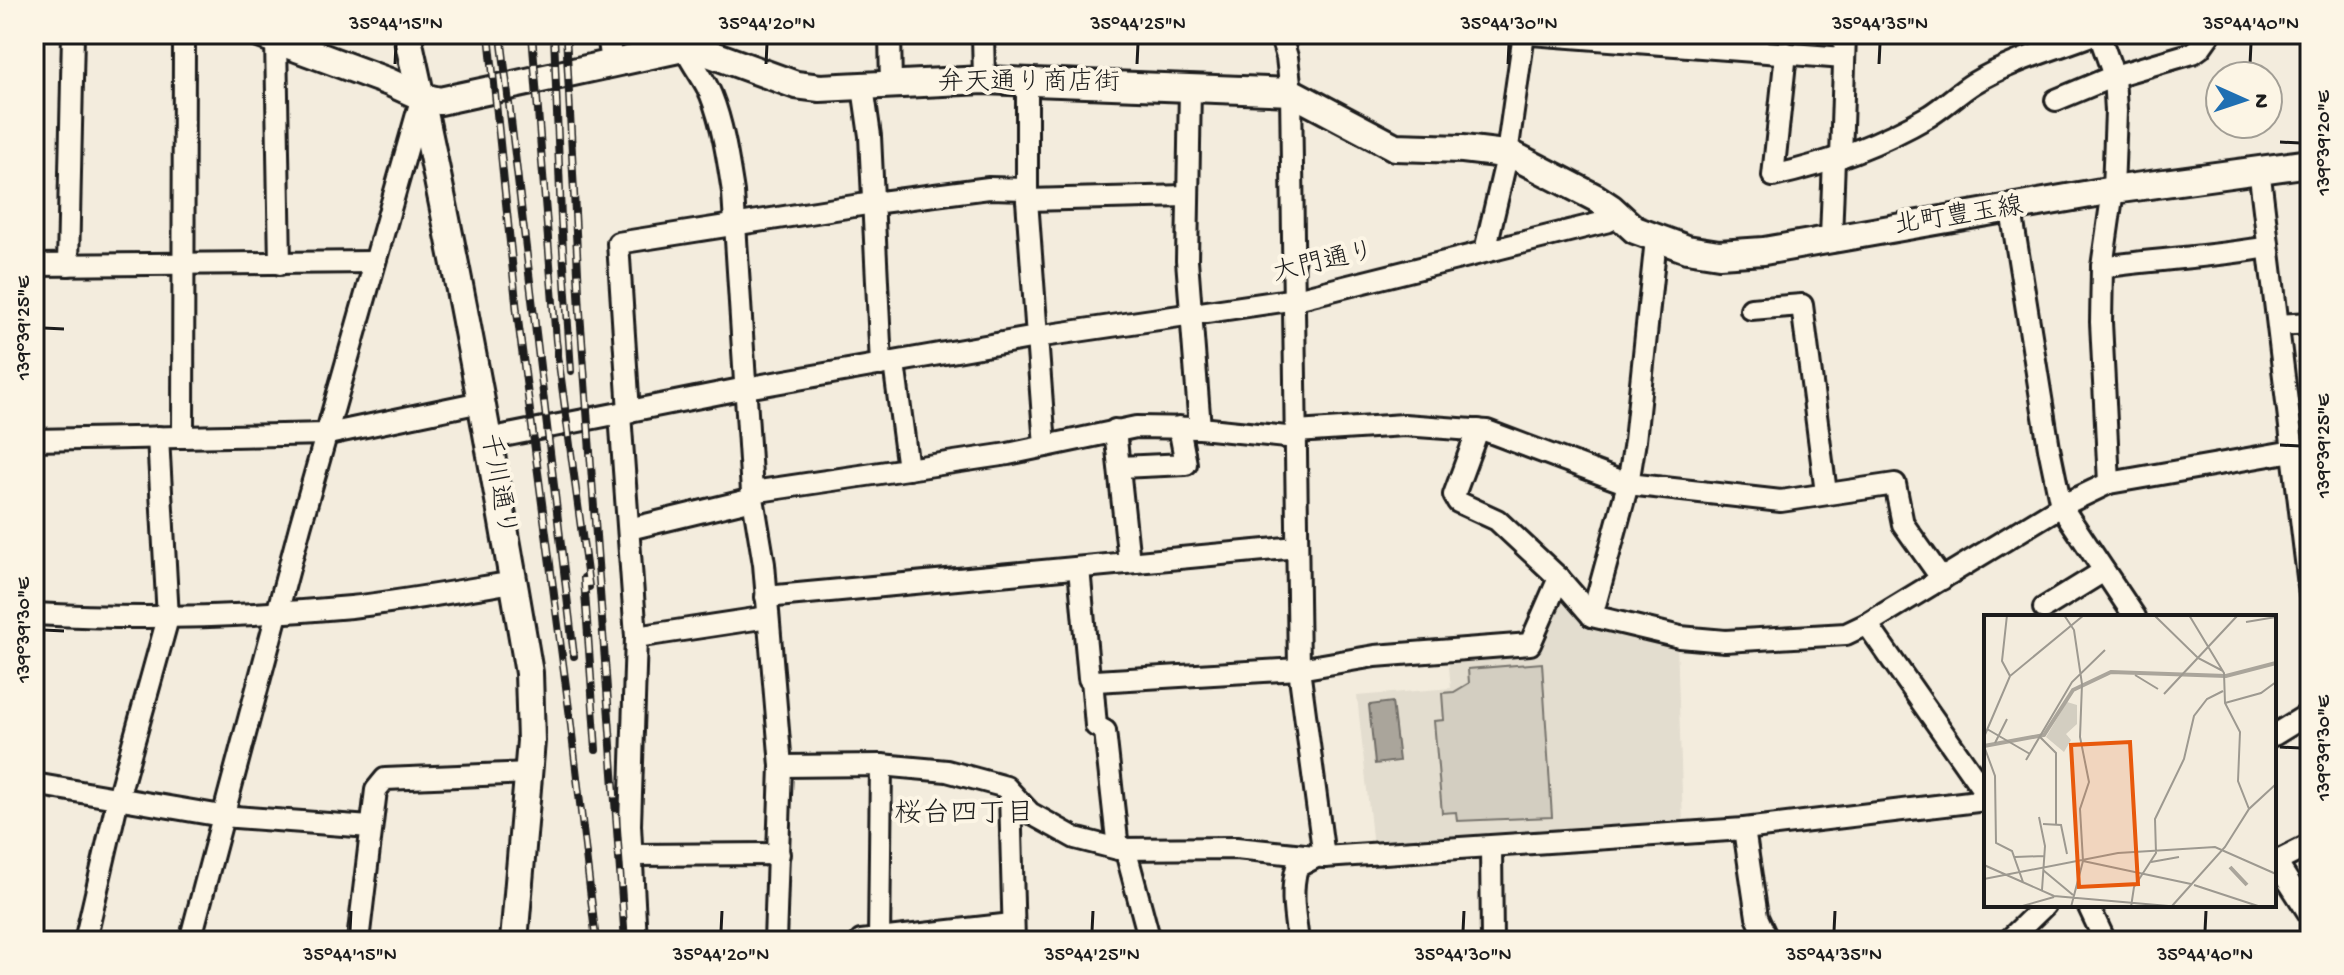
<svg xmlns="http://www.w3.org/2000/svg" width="2344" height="975" font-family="'Gochi Hand','Klee One',sans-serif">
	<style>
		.built { fill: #e3ddcf }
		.green { fill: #d3cec1; stroke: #78756e; stroke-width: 2 }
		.water { fill: #aaa59b; stroke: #716e68; stroke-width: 2 }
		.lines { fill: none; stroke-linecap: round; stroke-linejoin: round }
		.minor-casing { stroke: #1c1c1c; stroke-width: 26 }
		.major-casing { stroke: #1c1c1c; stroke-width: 32 }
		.minor { stroke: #fcf5e5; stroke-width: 20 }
		.major { stroke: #fcf5e5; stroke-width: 26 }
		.rail-casing { stroke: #1c1c1c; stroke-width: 8 }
		.rail { stroke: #fcf5e5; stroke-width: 5; stroke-dasharray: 15; stroke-linecap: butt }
		.ticks { fill: none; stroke: #1c1c1c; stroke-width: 3 }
		.labels { text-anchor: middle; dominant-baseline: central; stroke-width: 8; stroke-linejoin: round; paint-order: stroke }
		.street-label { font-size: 26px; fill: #1c1c1c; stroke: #fcf5e5 }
		.neighbourhood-label { font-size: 28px; fill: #1c1c1c; stroke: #fcf5e5 }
		.inset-river { fill: none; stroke: #aaa59b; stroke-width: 4 }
		.inset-road { fill: none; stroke: #9d9990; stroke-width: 2 }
		.view { fill: #e8590c; fill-opacity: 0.15; stroke: #e8590c; stroke-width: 4 }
		.inset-edge { fill: none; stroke: #1c1c1c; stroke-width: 4 }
		.neatline { fill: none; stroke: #1c1c1c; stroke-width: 3 }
		.ticks-label { font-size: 20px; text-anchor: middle; fill: #1c1c1c }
	</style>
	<rect width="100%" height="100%" fill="#f3ecdd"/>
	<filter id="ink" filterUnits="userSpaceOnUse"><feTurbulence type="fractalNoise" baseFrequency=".0125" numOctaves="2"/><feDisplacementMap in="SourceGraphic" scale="16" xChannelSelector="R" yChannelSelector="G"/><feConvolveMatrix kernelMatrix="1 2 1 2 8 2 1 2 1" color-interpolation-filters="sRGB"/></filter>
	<g filter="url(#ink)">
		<!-- built -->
		<path class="built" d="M1559,593L1592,621L1677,641L1683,824L1549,832L1373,847L1357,696L1451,688L1448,657L1537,649Z"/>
		<!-- green -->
		<path class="green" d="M1542,663L1552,817L1457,821L1456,812L1442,813L1434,721L1444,720L1442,693L1454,692L1469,683L1468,669Z"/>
		<!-- water -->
		<path class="water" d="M1392,702L1399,761L1375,764L1369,705Z"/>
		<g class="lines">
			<!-- minor casing -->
			<g class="minor-casing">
				<g id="minor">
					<path d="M608,34L612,63"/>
					<path d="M681,34C685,58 702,73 711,95C723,125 728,160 733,192L752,492L764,564L781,766L775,941"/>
					<path d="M890,34L891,85"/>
					<path d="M983,34L984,80"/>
					<path d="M1280,34L1287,57L1291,92L1299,669L1324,857"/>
					<path d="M1531,34L1844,58"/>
					<path d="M2099,34L2114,76L2116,111L2113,190L2102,267L2101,322L2109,483"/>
					<path d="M276,40L280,264"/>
					<path d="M1786,53L1773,176C1827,164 1881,144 1929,116C1945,106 1958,93 1974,83C2010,61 2055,49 2094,34"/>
					<path d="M1027,81V200L1045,446"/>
					<path d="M863,87L870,136L881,365"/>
					<path d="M1190,88L1187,260L1200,428"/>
					<path d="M2056,100L2114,76L2193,53L2200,48L2210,34"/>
					<path d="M1841,157L1845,34"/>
					<path d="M2259,168L2310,594"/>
					<path d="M1027,200L1187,196"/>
					<path d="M2011,210L2049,448L2061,506L2135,617"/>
					<path d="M1831,238L1834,159"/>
					<path d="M1485,251L1506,161L1524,34"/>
					<path d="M34,265L374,262"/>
					<path d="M68,265L73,34"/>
					<path d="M2102,267C2157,259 2213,257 2268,247"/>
					<path d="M1751,309L1802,305L1826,493"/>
					<path d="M2278,325L2310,323"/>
					<path d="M894,363L908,469"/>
					<path d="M629,412L618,243L873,203L989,188L1027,189"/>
					<path d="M620,414L636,637L630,825L636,941"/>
					<path d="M1115,430L1129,562"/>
					<path d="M1478,430L1454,495L1458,502L1497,520L1559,578L1592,616L1680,637L1725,641L1846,634L1867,624L2061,506L2109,483L2293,451"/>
					<path d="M1296,432L1404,425L1487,431L1628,484L1781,501L1895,484L1903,524L1942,579"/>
					<path d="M183,437L184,34"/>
					<path d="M488,439L746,388L1036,337L1296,299L1609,221L1617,214"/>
					<path d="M34,440L328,434L481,402"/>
					<path d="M1120,467L1186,464L1179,427"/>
					<path d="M752,492L1008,454L1136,427L1200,428L1296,438"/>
					<path d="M629,529L753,499"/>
					<path d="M1079,568L1089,678L1096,681L1299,669L1375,656L1530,644L1559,578"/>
					<path d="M766,597L1297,547"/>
					<path d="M2044,608L2104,571"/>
					<path d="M34,614C140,620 245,617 351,607C405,601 459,591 514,582"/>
					<path d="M1592,616L1628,484L1635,441L1656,239"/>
					<path d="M1867,624L1986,794"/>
					<path d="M636,637L768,617"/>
					<path d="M1092,679L1096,726L1105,731L1118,849"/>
					<path d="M2274,735L2310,713"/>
					<path d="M781,766L881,765L947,771L1006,787L1030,813L1075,838L1118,849L1236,848L1324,857L1744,829L1986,800"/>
					<path d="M34,784L222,816L370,827"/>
					<path d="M1010,794L1014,941"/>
					<path d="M1744,829L1757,917L1768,941"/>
					<path d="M1491,847L1492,941"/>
					<path d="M1125,848L1150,941"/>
					<path d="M631,855L779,854"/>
					<path d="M2274,859L2310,915"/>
					<path d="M2276,862L2310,845"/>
					<path d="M2088,905L2105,941"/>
					<path d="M85,941L118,798L168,618L158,437"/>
					<path d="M190,941L300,527L421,100"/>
					<path d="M358,941L376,790L385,779L529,773"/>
					<path d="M861,941L1012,924"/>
					<path d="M879,941L881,765"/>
					<path d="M1298,941C1295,917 1290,892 1297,867L1318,856"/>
					<path d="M2008,941L2045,905"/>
				</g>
			</g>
			<!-- major casing -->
			<g class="major-casing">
				<g id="major">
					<path d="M259,34L389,82L422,97L440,101L683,48L700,50L796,85L820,88L984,80L1291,92L1395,147L1463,149L1513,155L1596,198L1611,208L1635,230L1687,249L1719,254L1764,251L2113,190L2310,163"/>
					<path d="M407,34C454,246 493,459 529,673L531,741L514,941"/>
				</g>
			</g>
			<!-- minor -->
			<use href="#minor" class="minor"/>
			<!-- major -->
			<use href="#major" class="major"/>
			<!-- rail casing -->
			<g class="rail-casing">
				<g id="rail">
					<path d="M489,34L517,312L570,717L596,941"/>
					<path d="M532,34L556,341L589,587"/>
					<path d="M554,34L561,219L571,371"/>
					<path d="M566,34L580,312L625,941"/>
					<path d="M502,44L574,656"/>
					<path d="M584,578L596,750"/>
				</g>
			</g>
			<!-- rail -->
			<use href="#rail" class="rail"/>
		</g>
	</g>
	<!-- ticks -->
	<path class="ticks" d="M395,64L396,44M766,64L767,44M1137,64L1138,44M1508,64L1509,44M1879,64L1880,44M2250,64L2251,44M2280,142L2300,143M44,328L64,329M2280,445L2300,446M44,630L64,631M2280,747L2300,748M350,931L351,911M721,931L722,911M1092,931L1093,911M1463,931L1464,911M1834,931L1835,911M2205,931L2206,911"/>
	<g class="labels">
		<!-- street labels -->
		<g class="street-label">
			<text x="1029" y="84">弁天通り商店街</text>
			<text transform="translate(1959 218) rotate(-9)">北町豊玉線</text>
			<text transform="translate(1324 264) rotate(-13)">大門通り</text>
			<text transform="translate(496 485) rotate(80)">千川通り</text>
		</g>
		<!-- neighbourhood labels -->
		<g class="neighbourhood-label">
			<text x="964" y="815">桜台四丁目</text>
		</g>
	</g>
	<!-- overview -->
	<g transform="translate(1984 615)">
		<rect width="292" height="292" fill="#f3ecdd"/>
		<path d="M83,87L93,90V109L82,119L87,125L80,137L62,122Z" fill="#d3cec1"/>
		<path class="inset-river" d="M0,131L60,120L89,75L127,57L242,61L292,48M246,252L263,270"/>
		<path class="inset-road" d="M23,0L18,46L26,61M80,0L90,15L98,69L96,122L105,167L96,194L99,246M170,0L214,43L239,56M205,0L240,58L241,88L256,117L254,166L265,194M262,7L292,2M151,60L174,74M180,79L254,0M241,88L277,78L292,67M3,114L46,139M0,122L26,61L100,0M56,122L72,138V209M11,128L23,104M0,131L11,161L12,228L28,236L39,267M42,145L88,67L121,35M55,202L61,231L58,275M59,209L77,210L83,239M31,242L60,241M99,246L207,269M167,247L195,242M0,250L70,281L196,292M59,255L89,280M0,264L134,238L231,232L292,259M210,270L277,292M188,291L241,232L265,194L292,169M35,292L70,282M87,292L99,246M147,292L150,272L172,238L171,204L200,144L210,101L223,84L239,76"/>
		<path class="view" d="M146,127L154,269L95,272L87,130Z"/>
		<rect width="292" height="292" class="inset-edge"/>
	</g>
	<!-- margin -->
	<rect width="2344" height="975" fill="none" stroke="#fcf5e5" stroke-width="88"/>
	<!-- north arrow -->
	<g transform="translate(2244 100) rotate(93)"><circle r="38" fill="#fcf5e5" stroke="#a29e95" stroke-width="2"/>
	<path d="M0-6L14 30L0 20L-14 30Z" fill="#1f6fb2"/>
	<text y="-12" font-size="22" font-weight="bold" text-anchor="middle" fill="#1c1c1c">N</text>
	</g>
	<rect x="44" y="44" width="2256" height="887" class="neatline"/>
	<g class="ticks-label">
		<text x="396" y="29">35°44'15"N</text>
		<text x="767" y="29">35°44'20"N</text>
		<text x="1138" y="29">35°44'25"N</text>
		<text x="1509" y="29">35°44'30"N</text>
		<text x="1880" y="29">35°44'35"N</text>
		<text x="2251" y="29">35°44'40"N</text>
		<text transform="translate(2322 143) rotate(-90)" y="7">139°39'20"E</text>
		<text transform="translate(22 328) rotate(-90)" y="7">139°39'25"E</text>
		<text transform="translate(2322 446) rotate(-90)" y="7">139°39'25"E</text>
		<text transform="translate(22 630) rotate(-90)" y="7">139°39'30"E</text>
		<text transform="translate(2322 748) rotate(-90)" y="7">139°39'30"E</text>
		<text x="350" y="960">35°44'15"N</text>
		<text x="721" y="960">35°44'20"N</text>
		<text x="1092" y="960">35°44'25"N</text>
		<text x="1463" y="960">35°44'30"N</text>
		<text x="1834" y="960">35°44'35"N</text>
		<text x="2205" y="960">35°44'40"N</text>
	</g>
</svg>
